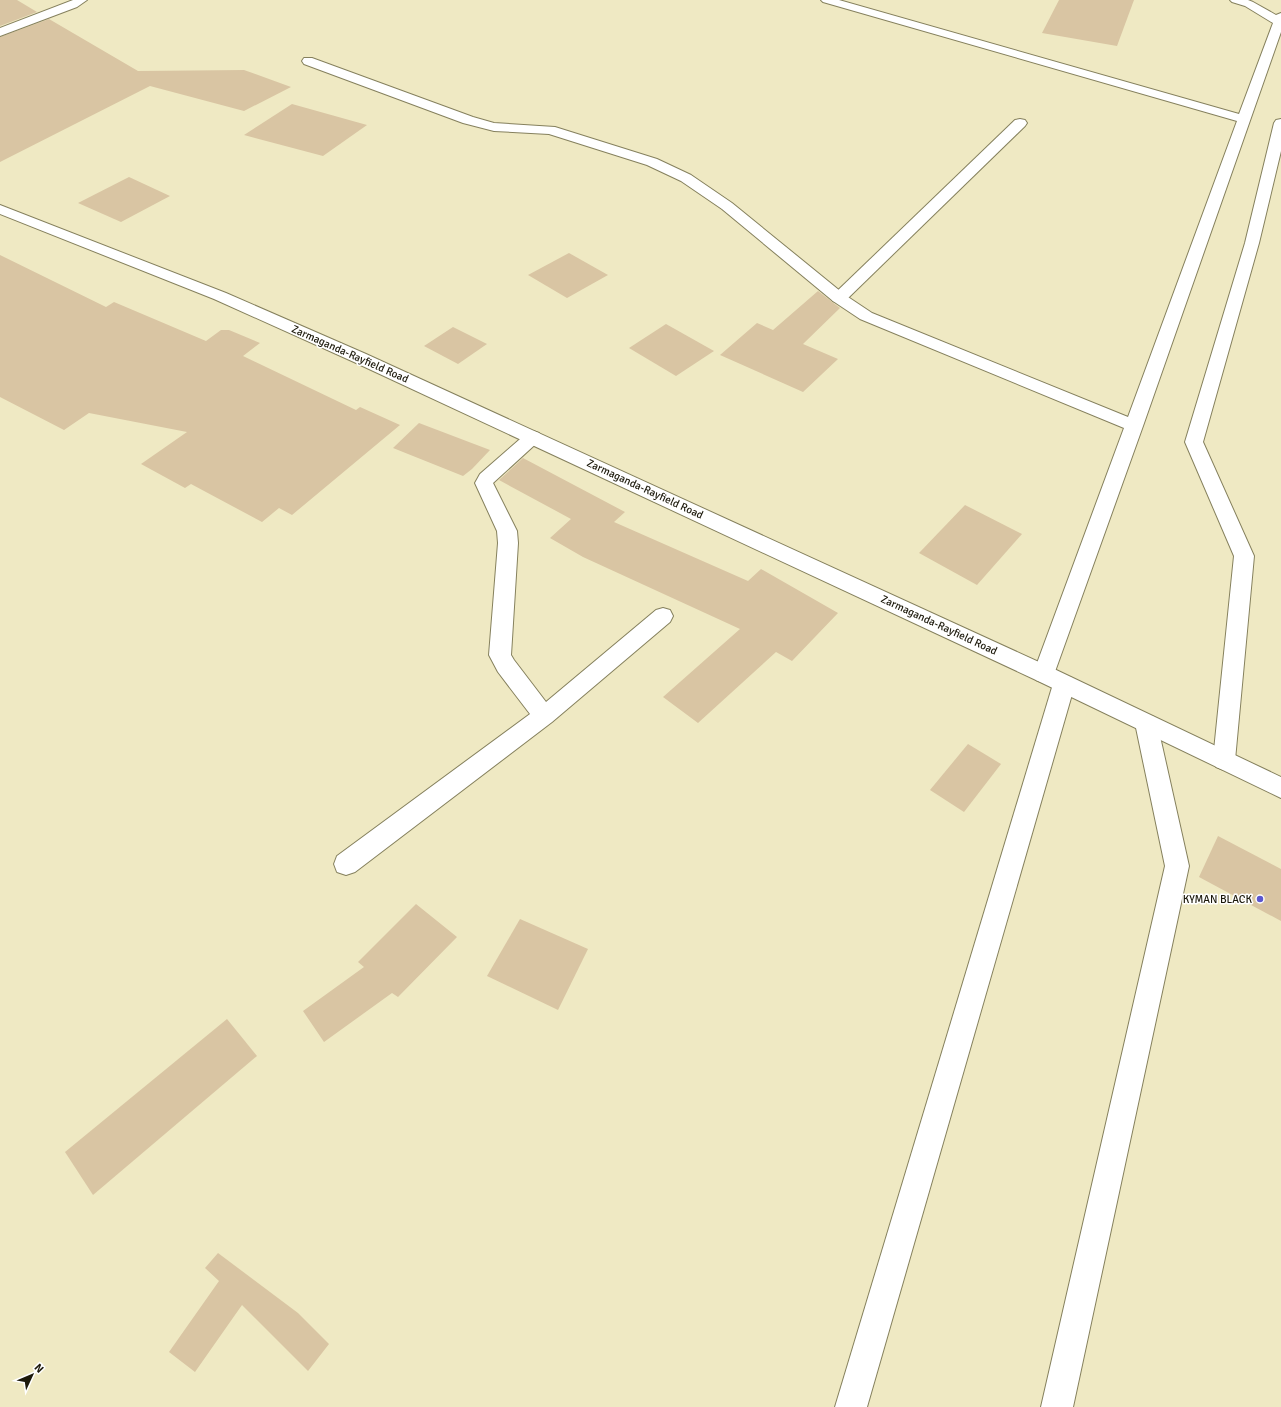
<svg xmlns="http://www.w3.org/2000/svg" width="1281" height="1407" font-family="Signika,sans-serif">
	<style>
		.building { fill: #d9c5a3 }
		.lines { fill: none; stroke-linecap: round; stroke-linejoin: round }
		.service-casing { stroke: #85805d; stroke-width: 2 }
		.minor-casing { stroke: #85805d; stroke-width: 2 }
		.tertiary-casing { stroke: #85805d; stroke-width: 2 }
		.service { fill: #fff; fill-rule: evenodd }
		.minor { fill: #fff; fill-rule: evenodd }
		.tertiary { fill: #fff; fill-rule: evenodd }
		.poi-dot { fill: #5b56ce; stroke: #fff; stroke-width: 1.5 }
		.labels { text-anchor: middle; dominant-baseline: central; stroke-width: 3; stroke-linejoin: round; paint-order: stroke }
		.street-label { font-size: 11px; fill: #1c190b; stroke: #fff }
		.poi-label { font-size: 11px; fill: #1c190b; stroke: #fff; text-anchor: end }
	</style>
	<rect width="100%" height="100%" fill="#efe9c3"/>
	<!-- building -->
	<g class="building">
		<path d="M0,0H17L37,12L0,26Z"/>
		<path d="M1059,0H1134L1117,46L1042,33Z"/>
		<path d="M49,19L138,71L244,70L291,87L244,111L150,86L0,162V37Z"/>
		<path d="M292,104L367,125L323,156L244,135Z"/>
		<path d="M129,177L170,196L121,222L78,203Z"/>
		<path d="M569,253L608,275L567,298L528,275Z"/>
		<path d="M0,255L106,307L114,302L206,341L221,330H229L260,343L243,356L356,410L360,407L400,425L292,515L279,508L262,522L191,484L185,488L141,464L187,432L89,413L64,430L0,397Z"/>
		<path d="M818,291L840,308L803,344L838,359L803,392L720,355L757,323L773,330Z"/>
		<path d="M666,324L714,351L676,376L629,348Z"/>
		<path d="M453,327L487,344L458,364L424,346Z"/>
		<path d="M419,423L490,450L472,469L463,476L393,448Z"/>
		<path d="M523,458L625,512L614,522L748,581L761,569L838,613L792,661L776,652L698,723L663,697L740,629L583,557L550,538L571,519L499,480Z"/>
		<path d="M965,505L1022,534L977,585L919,553Z"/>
		<path d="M968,744L1001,764L964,812L930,790Z"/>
		<path d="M1218,836L1281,869V921L1199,877Z"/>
		<path d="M416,904L457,937L398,997L392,993L324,1042L303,1011L364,967L358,962Z"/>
		<path d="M520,919L588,949L558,1010L487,976Z"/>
		<path d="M227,1019L257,1056L93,1195L65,1152Z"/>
		<path d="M218,1253L298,1313L329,1344L308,1371L242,1305L195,1372L169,1352L219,1281L205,1268Z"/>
	</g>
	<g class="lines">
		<!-- service casing -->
		<g class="service-casing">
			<g id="service">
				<path d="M1020,119L1025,120L1027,123L1025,126L845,301L839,303L833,301L831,298L833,295L1015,120Z"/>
				<path d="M533,431L539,433L542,437L539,441L493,483L517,531L518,543L511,655L514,660L546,702L656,610L663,608L670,610L673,616L670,622L552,722L355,872L346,875L337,872L334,864L337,856L530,714L498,672L489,655L498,543L497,531L475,483L480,474L527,433Z"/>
			</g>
		</g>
		<!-- minor casing -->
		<g class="minor-casing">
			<g id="minor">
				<path d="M73,0H87L77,7L0,36V28Z"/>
				<path d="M821,0H839L1239,114L1273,23L1245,6L1232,2L1230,0H1248L1253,2L1276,15L1281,13V32L1143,426L1052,680L1044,683L1036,680L1033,674L1124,428L860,319L833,301L722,209L681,181L647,165L549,134L494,131L463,123L304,64L302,61L304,58H312L473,117L494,123L555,127L657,159L691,175L732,203L845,295L872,313L1128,417L1237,121L823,2Z"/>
				<path d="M1281,119V151L1259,243L1203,442L1254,556L1235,760L1232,767L1224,770L1216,767L1213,760L1234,556L1185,442L1245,243L1274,123L1276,120Z"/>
				<path d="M1064,675L1072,678L1075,684L867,1407H835L1053,684L1056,678Z"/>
				<path d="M1146,714L1154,717L1157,723L1189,866L1073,1407H1041L1165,866L1135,723L1138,717Z"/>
			</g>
		</g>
		<!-- tertiary casing -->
		<g class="tertiary-casing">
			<path id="tertiary" d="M0,205L226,293L366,354L1052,668L1281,777V798L1036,680L354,362L214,299L0,214Z"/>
		</g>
		<!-- service -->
		<use href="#service" class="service"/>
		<!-- minor -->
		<use href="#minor" class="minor"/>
		<!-- tertiary -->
		<use href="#tertiary" class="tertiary"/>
	</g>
	<!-- markers -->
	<circle class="poi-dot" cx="1260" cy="899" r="4"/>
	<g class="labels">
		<!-- street labels -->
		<g class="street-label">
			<text transform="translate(350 354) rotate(24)">Zarmaganda-Rayfield Road</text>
			<text transform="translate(645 489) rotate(25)">Zarmaganda-Rayfield Road</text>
			<text transform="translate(939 625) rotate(25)">Zarmaganda-Rayfield Road</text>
		</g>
		<!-- poi labels -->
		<g class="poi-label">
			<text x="1252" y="899">KYMAN BLACK</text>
		</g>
	</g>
	<!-- north arrow -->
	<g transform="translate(32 1375) rotate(46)" stroke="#ffffff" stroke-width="3" paint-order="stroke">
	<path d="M0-3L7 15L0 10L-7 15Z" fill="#1c190b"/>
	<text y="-6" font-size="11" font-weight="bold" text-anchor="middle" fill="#1c190b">N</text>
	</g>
</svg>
